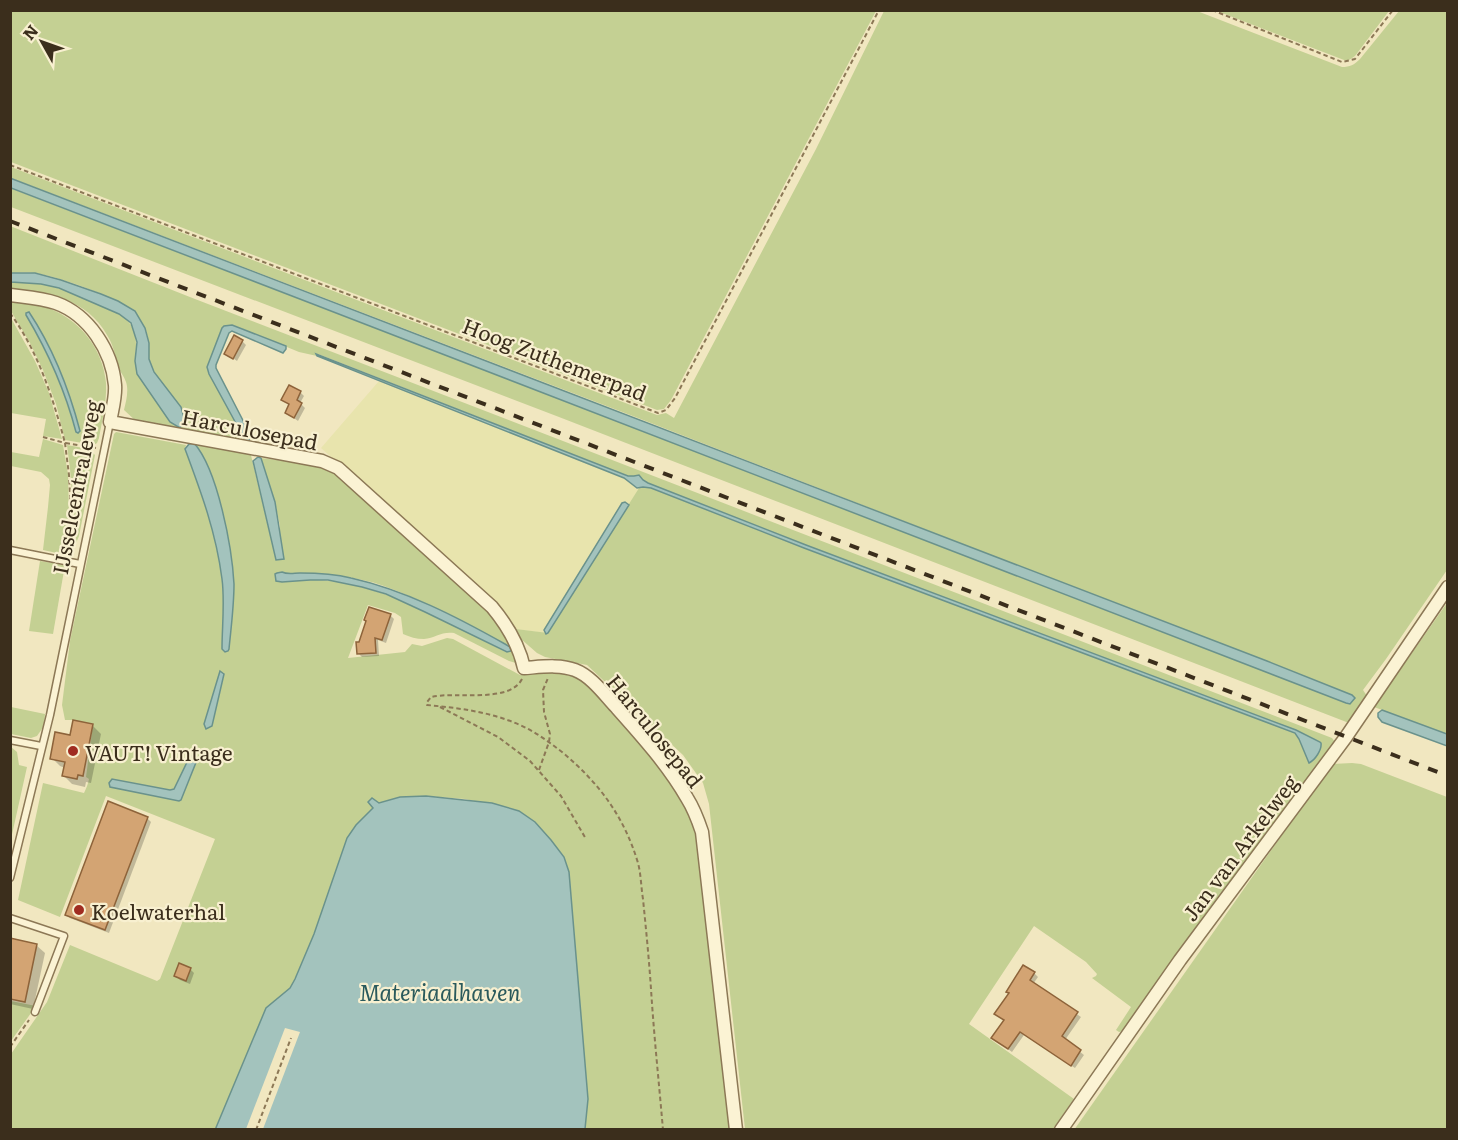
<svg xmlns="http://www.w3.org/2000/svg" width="1458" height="1140" font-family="Literata,serif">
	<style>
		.farmland { fill: #e8e4ad }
		.green { fill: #c4d093; fill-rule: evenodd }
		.water { fill: #a3c3bd; stroke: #6a928c; stroke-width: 1.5 }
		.pier { fill: #f1e7c0 }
		.shadow { fill: #0003 }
		.building { fill: #d3a473; stroke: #8d633a; stroke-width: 1.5 }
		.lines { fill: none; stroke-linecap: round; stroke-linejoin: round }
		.lane-casing { stroke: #8c7856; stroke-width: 9 }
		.street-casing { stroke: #8c7856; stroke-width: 15 }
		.path { stroke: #8c7856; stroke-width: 2; stroke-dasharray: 4.5 3; stroke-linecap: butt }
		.lane { stroke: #fbf3d4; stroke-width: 6 }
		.street { stroke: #fbf3d4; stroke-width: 12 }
		.rail { stroke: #3b2e1c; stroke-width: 4; stroke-dasharray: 10 10; stroke-linecap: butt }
		.poi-dot { fill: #a02c21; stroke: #f8f0d0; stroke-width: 2 }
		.labels { text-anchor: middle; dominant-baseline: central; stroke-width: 4.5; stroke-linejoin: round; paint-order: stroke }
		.street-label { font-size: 21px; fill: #3b2e1c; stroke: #f8f0d0 }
		.poi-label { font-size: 21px; fill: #3b2e1c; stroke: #f8f0d0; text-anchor: start }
		.water-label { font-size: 22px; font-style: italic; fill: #2a5a5c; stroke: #f8f0d0 }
	</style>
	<rect width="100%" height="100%" fill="#f1e7c0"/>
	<!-- farmland -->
	<path class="farmland" d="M379,381L624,478L635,487L639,488L629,505L625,502L622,503L544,630L545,633L516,629L505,612L495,602L321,448Z"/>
	<!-- green -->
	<g class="green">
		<path d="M10,11L11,10L876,11L671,400L664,409L657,410L11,162Z"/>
		<path d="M884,11H1197L1342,67C1350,67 1354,65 1360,59L1399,11H1447V570L1386,659L1363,690L1367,696L1349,723L559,417L11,207L10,188L318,306L1350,704L1352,695L638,418L11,178V167L586,388L657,415L666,413L674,418L816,149Z"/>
		<path d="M1217,11H1389L1355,56L1349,60H1344Z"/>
		<path d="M10,226L195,299L1200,687L1332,738L1335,742L1200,923L1124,1031L1119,1032L1116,1030L1131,1007L1092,978L1096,976L1097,974L1086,962L1034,926L969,1024L1074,1099L1053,1129H745L709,804L703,783L683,755L587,665L545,657L537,653L521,639L516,629L548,633L639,488H651L804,548L1295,733L1299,739L1309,762L1321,743L1296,730L806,545L648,483L637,476H628L318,354H316L317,356L299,352L233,325L224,326L209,374L242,434L238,441L137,422L124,410C126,401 129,391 126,382C124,376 120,372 118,366C115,355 113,344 107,335C87,299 48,292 11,289V282C21,282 33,282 43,284C61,288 123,309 131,325C138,337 136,349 135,361L181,407C171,393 155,379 150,362C146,350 151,339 144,326C141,321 137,314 133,311C117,297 54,275 34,273C26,272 18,273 11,273Z"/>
		<path d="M10,302C21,301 32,303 42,306C77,316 103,347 106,383C107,402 102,420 99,438L97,443L94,445L65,440L56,404L43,370L30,343L11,311ZM28,312C34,318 38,327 43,335C60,365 71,397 80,431L79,433L76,432C64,389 48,353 26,315Z"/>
		<path d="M11,318L35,361L49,393L62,439L43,436L46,419L11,413Z"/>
		<path d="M116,432L186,445L185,449C201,493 216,532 222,579C225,601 222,627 222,649L225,652L229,649C231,627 234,606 234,584C232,548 218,470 194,443L250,451L276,560L280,526L275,502L261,458L319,465L335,471L500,622L518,661L516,663L509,661L454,633C442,631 435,638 424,639C416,639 410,637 403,634L401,617L395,613L368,605L348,658L405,652L412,644L422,646L447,638L453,639L520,675L562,671L586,681L669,777L697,827L732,1129H217L235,1084L215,1129L11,1130V1054L47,1002L70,945L157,981L160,979L215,839L106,796L60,917L18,900L43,783L84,793C86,789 88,784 89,779L86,777L93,724L73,720H65L62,705L70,641L114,434ZM297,573C326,574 356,576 384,586C426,601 466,623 505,644L506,652C437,618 362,569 282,582L286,574ZM223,672L224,675L212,726L204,724L213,697ZM190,757L197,760L181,800L112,779L170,790L174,789ZM426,796L465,799L519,811L535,822L551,840L564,857L366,816C381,796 403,797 426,796Z"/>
		<path d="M43,439L63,445L68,474L70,552L66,555L43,550L48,507L50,485L49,479L41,472L11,466V452L39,457Z"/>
		<path d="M67,445L89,449L95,455L79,536L76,543L70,469Z"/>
		<path d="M40,561L65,565L53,634L29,631Z"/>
		<path d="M1447,603V734L1374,707Z"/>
		<path d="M11,707L45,714L44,726L37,736L31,738L11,734Z"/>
		<path d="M11,747L17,752L19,765L27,767L11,839Z"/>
		<path d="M1352,763L1361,764L1447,797V1129L1074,1130L1332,764Z"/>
		<path d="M11,1001L36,1006L11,1041Z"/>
	</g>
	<!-- water -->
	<g class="water">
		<path d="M10,178L1267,661L1352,695L1355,698L1350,704L1346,703L318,306L11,188Z"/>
		<path d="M11,273H35L61,280L101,294L118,301L135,311L145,328L149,343V359L154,372L181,407L185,421L180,428L170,422L137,374L135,361L137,342L131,323L119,314L59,288L41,284L11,282Z"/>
		<path d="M29,312C53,348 69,389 80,431L78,433L76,432C65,390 48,352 26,315V313Z"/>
		<path d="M232,325L286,346V349L283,353L232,331L229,333L216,365V368L250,434L251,436L249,440L244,438L209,374L207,367L222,328L224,326Z"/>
		<path d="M316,354L628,476H634L639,475L643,480L648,483L806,545L1296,730L1320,742L1321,743C1322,750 1315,760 1309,763L1299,739L1295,733L804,548L651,488L643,487L637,488L624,478L317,356Z"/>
		<path d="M194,443C218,470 232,548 234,584C234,606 231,628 229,649L228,651L225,652L222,649C222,627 225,601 222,579C216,532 201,492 185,449L189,444Z"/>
		<path d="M258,457L261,458L275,502L284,559L276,560L253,461Z"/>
		<path d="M625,502L629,505L548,633L546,634L544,630L622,503Z"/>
		<path d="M282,572C288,575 294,573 300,573C317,573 335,574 351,578C405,590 457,617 505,644L510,647L511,651L507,652L425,612L386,594L362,587L328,580H310L282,582L276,581L275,574L277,573Z"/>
		<path d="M220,671L224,674L212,726L206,729L204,724Z"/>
		<path d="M1382,710L1447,734V746L1382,722L1378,717V713Z"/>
		<path d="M190,756H193L197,760L181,800L179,801L110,787L109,783L112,779L170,790L174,789Z"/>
		<path d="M426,796L492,803L519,811L535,822L551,840L564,857L569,872L588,1099L585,1129L215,1130L266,1008L290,988L295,979L314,934L347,838L356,825L373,808L368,802L372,798L379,803L400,797Z"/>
	</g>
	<!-- pier -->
	<path class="pier" d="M285,1028L300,1032L263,1129H246Z"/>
	<!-- shadow -->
	<g class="shadow">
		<path d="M242,341L246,345L237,361L226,353Z"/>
		<path d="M290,387L300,392L304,396L300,403L305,408L298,421L287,413L291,405L283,400Z"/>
		<path d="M390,615L394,619L386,643L378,640L379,656L362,657L359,654L360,643Z"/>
		<path d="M92,725L101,734L91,783L86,782L85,787L72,784L64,776L65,768L60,766L52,758L71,737Z"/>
		<path d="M147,818L151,822L109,933L70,918L67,915Z"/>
		<path d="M10,939L36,945L45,953L33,1009L10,1004Z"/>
		<path d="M190,969L194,973L190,984L180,980L176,976Z"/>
		<path d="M1034,973L1038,977L1033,984L1081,1017L1065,1040L1084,1055L1075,1068L1024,1035L1012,1052L993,1038Z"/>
	</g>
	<!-- building -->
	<g class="building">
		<path d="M234,335L243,340L233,359L224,354Z"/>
		<path d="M289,385L301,391L297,400L302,403L294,418L285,413L289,404L281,400Z"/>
		<path d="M369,607L391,614L382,640L375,638L376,653L357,654L356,642H359L366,621L364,620Z"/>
		<path d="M73,720L93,724L83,776L78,775L77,779L62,776L65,762L50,759L55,732L70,735Z"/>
		<path d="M108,801L148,817L105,930L65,915Z"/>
		<path d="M10,938L37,944L25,1002L10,999Z"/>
		<path d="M179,963L191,968L186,981L174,976Z"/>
		<path d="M1023,965L1035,972L1030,980L1078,1012L1062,1036L1081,1050L1071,1066L1020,1032L1008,1049L991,1038L1004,1020L994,1014L1009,993L1006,992Z"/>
	</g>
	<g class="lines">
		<!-- lane casing -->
		<g class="lane-casing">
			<g id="lane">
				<path d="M10,550L80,564"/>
				<path d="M10,740L41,746"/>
				<path d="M10,878L50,715L110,422"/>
				<path d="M10,918L64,936L35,1012"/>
			</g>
		</g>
		<!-- street casing -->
		<g class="street-casing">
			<g id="street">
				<path d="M10,295C25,297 42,298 56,303C89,315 112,351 115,385C116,397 112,410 110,422L322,461L338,468L492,607C507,625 519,645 524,668C540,667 560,664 575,670C591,676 604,694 616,707C641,735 668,765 687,798C694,809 698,820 702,832L736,1130"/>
				<path d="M1061,1130L1180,960L1346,737L1448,587"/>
			</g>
		</g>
		<!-- path -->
		<g class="path">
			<path d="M1212,10L1342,62L1355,59L1393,10"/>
			<path d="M10,165L658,413L666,410L675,398L879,10"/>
			<path d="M10,313C38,351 53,398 65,443L96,448"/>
			<path d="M43,437L65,443L69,475L73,549"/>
			<path d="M522,679C509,704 455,691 431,697L427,702V705C459,708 491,712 520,725C536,732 549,742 562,752C599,783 624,816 638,863C641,874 641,887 643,899C646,929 649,959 651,989C654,1036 659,1083 663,1130"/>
			<path d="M440,707L498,737L530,761L561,796L586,839"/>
			<path d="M539,770L549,742L550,734L544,712L543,690L548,678"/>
			<path d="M10,1047L29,1020"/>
			<path d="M256,1130L291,1038"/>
		</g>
		<!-- lane -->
		<use href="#lane" class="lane"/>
		<!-- street -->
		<use href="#street" class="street"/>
		<!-- rail -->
		<path class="rail" d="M10,221L1448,776"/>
	</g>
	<!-- markers -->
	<g class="poi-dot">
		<circle cx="73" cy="751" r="6"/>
		<circle cx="79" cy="910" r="6"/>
	</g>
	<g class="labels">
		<!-- street labels -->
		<g class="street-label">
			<text transform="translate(555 358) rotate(21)">Hoog Zuthemerpad</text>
			<text transform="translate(250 428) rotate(11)">Harculosepad</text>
			<text transform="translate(75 487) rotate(-79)">IJsselcentraleweg</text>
			<text transform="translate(656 730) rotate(51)">Harculosepad</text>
			<text transform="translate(1239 847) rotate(-53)">Jan van Arkelweg</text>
		</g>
		<!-- poi labels -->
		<g class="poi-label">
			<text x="85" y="751">VAUT! Vintage</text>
			<text x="91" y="910">Koelwaterhal</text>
		</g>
		<!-- water labels -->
		<g class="water-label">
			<text x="440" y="991">Materiaalhaven</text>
		</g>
	</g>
	<!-- border -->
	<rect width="1458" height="1140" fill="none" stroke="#3b2e1c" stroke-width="24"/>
	<!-- north arrow -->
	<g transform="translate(42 42) rotate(310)" stroke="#f8f0d0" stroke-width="4.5" paint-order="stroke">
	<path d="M0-4.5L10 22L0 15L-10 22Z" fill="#3b2e1c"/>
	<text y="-9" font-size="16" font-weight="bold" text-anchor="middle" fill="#3b2e1c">N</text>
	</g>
</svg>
